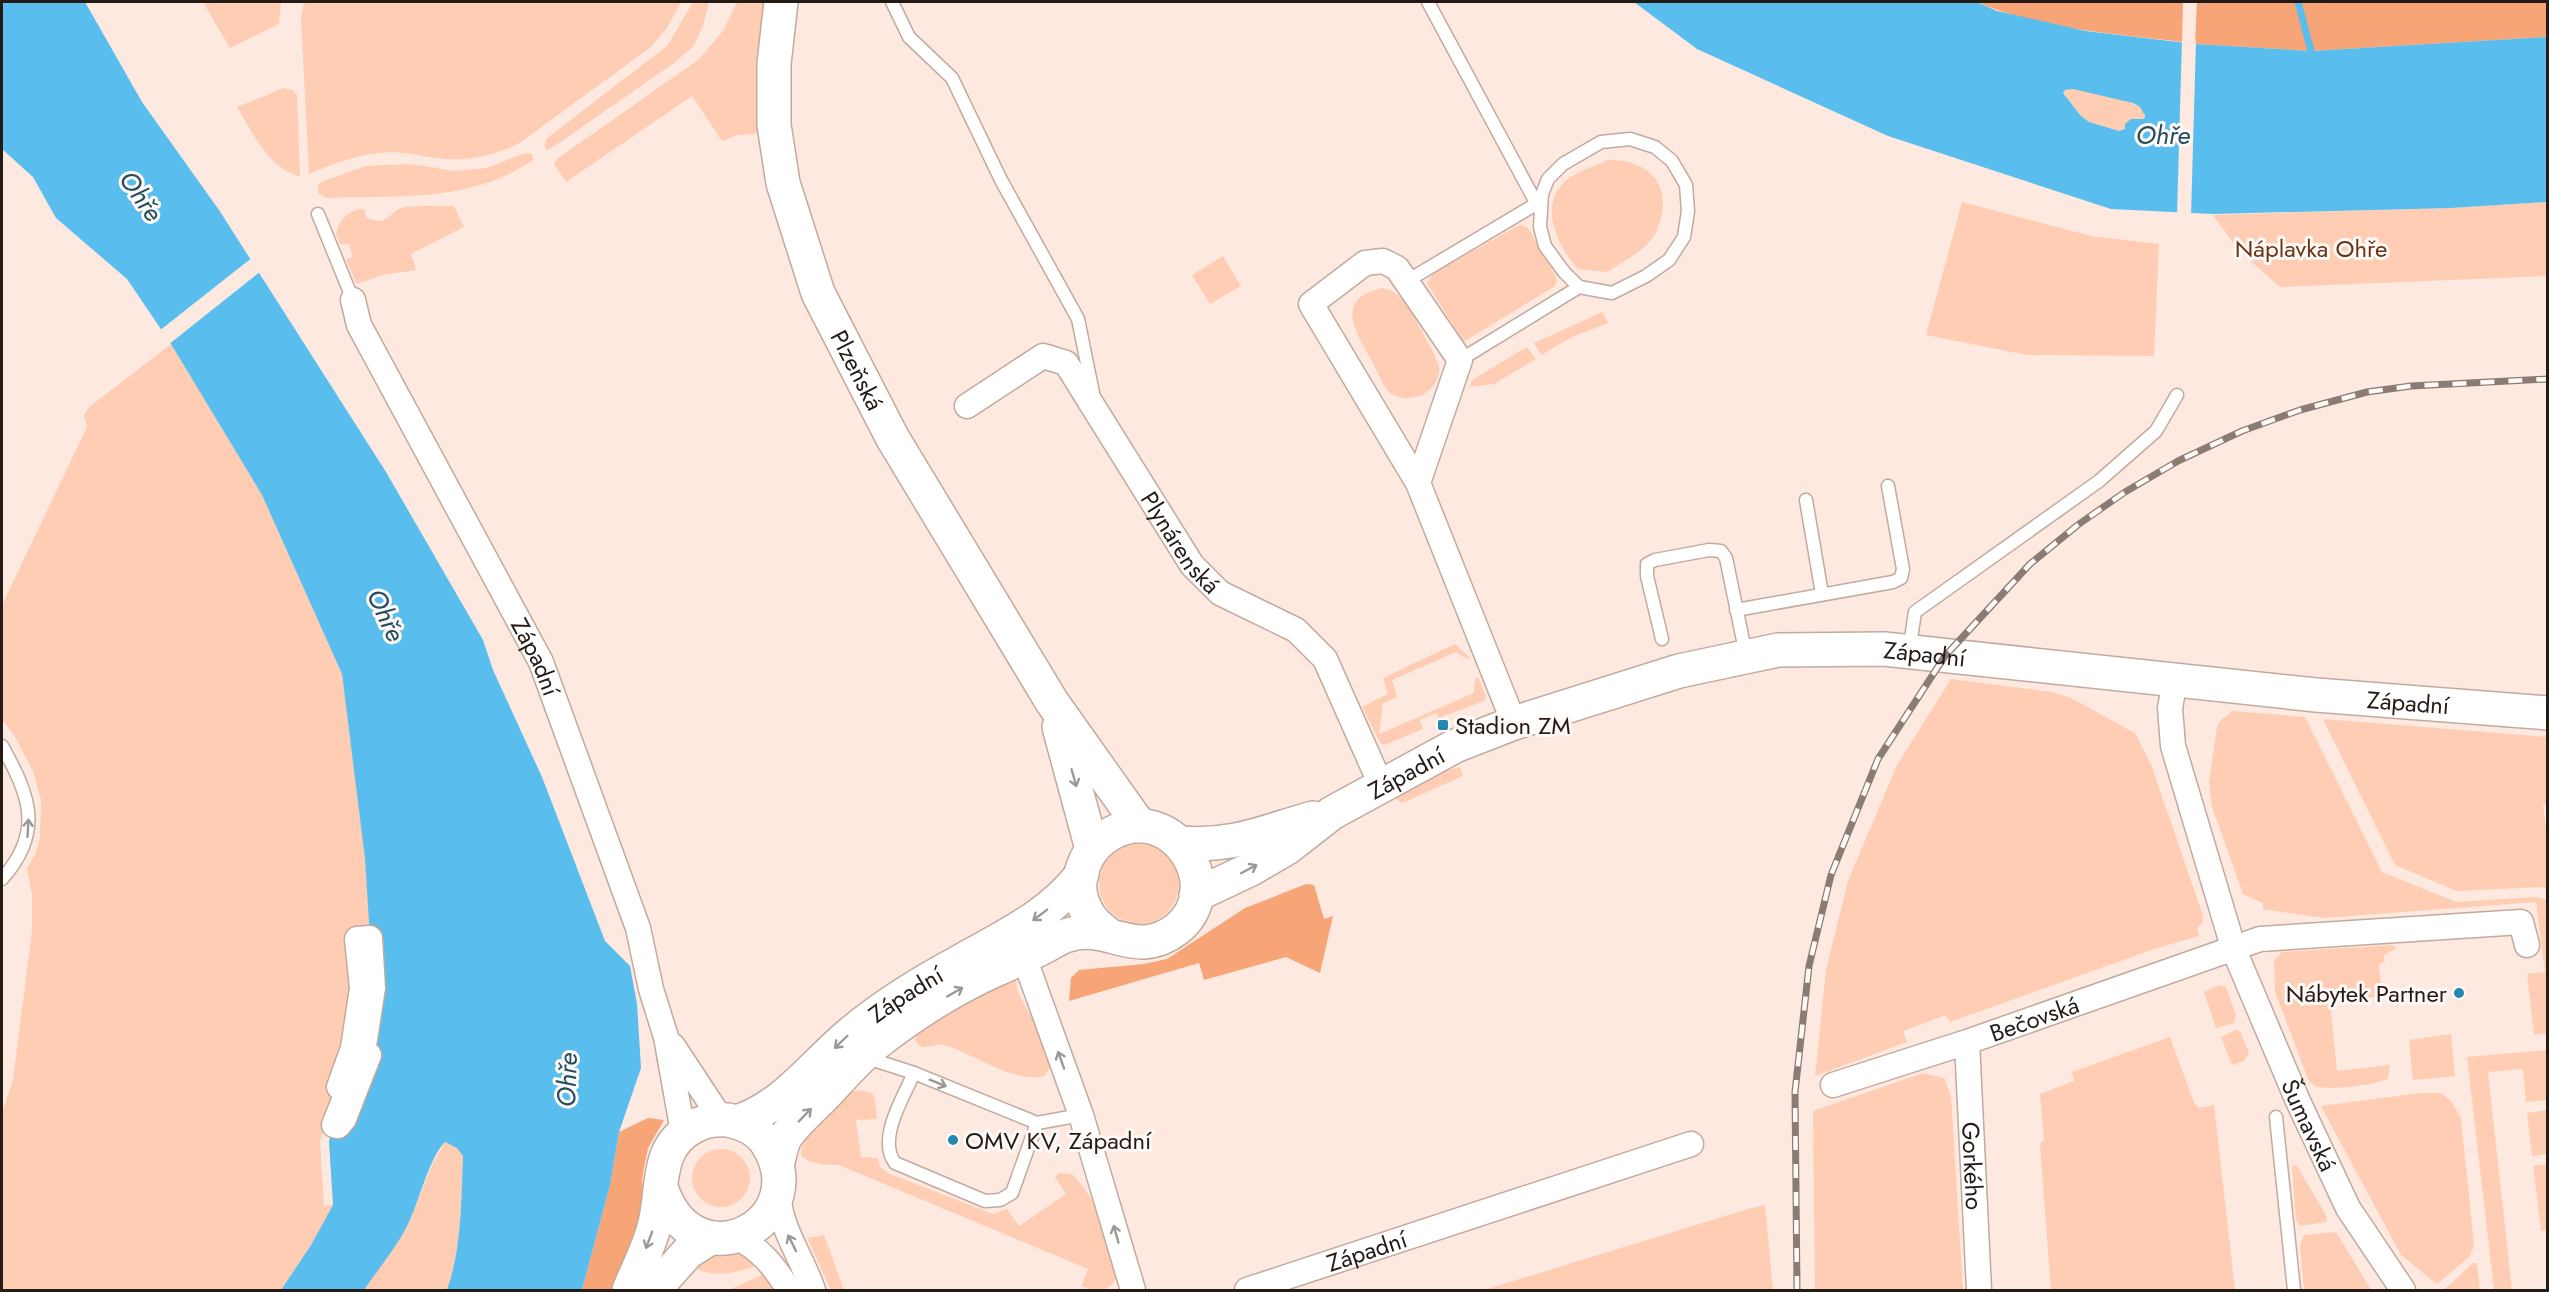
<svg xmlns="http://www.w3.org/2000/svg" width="2549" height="1292" font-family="Jost,sans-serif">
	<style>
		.green { fill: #fecdb3 }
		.forest { fill: #f7a476 }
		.water { fill: #59beee; fill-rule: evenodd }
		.pier { fill: #fde9df }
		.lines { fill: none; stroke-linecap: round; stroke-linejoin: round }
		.stream { stroke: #59beee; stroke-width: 7 }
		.lane-casing { stroke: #c1aa9e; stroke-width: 15 }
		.street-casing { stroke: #c1aa9e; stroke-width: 27 }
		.secondary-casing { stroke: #c1aa9e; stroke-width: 36 }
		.lane { stroke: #fff; stroke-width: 12 }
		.street { stroke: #fff; stroke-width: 24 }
		.secondary { stroke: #fff; stroke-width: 33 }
		.rail-casing { stroke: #8a7c75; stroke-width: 7 }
		.rail { stroke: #fffaf7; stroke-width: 4.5; stroke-dasharray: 14; stroke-linecap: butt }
		.oneway { stroke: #9c9897 }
		.poi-dot { fill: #2487b2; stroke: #fffaf7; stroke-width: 2 }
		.labels { text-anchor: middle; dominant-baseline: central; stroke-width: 6; stroke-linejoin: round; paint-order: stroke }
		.park-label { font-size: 24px; fill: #693413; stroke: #fffaf7 }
		.street-label { font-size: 24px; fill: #241b17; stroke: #fffaf7 }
		.poi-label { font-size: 24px; fill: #241b17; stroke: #fffaf7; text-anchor: start }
		.water-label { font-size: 26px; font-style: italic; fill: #224d61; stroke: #fffaf7 }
	</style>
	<rect width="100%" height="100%" fill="#fde9df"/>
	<!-- green -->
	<g class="green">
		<path d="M203,2H281L279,24L230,48Z"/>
		<path d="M304,2H681L667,28L651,47L518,144C491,156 466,162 436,158C421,156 405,152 390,152C361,153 335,163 309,174L301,18Z"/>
		<path d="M693,2H709L703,26L693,47L674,63L559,143L548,150L545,148L546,139L667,46Z"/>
		<path d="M737,2H765L760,37L762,133L738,135L722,141L692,96L566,182L554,164L557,159L698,60L723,31Z"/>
		<path d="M284,88L293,90L297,96L300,176C269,170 252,131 237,107Z"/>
		<path d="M2073,89L2122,99L2140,107L2144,111V119H2131L2125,129L2119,131L2089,122L2081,116L2063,93L2065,90Z"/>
		<path d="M525,153L532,154L533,160C471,203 397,195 326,198L318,193V185L321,182L366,166L410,164L455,171L487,168Z"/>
		<path d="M1608,160C1642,159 1671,179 1661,217C1659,226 1656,235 1649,242C1639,254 1621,263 1607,272L1578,269C1557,246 1536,202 1569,178C1581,170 1595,166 1608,160Z"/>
		<path d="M1962,202L2091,236L2159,244L2154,356L2027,355L1926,335Z"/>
		<path d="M2547,202V276L2280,287L2239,251L2213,215L2451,208Z"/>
		<path d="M454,206L464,227L411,254L416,270L382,275L357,284L346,260L353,257L349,244H340L336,234C339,220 349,209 364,209L366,217C388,229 389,210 405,207C421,205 438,206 454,206Z"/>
		<path d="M1522,225L1528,228L1554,273L1557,281L1555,286L1465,341L1462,340L1427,283L1434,273L1517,226Z"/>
		<path d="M1223,256L1241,286L1210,304L1192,275Z"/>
		<path d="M1383,288C1392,290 1399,295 1405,303C1411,310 1438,359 1439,367C1440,377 1435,385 1428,391C1419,399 1400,401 1390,393C1382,385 1377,370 1372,361C1356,332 1333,298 1383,288Z"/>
		<path d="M1602,312L1608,323L1572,337L1541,355L1534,343Z"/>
		<path d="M171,344L262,495L342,674L365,859L372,955L320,1142L324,1206L333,1205L311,1245L281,1290H2V1113L13,1079L32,931V895L27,868L35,855L40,838L41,801L33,771L15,737L2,719V605L87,427L84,415L88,408Z"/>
		<path d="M1527,347L1536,359L1494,384L1470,387L1472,380Z"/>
		<path d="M1455,644L1470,658L1467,659L1456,652L1392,680L1397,697L1383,703L1379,734L1474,693L1475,679L1479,678L1486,698L1484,701L1439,718L1436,713L1420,720L1423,729L1385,745L1381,744L1362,707L1388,694L1383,678Z"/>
		<path d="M1951,679L2051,692L2069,697L2135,733L2152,767L2203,916V922L2197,929L2199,936L2151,950L1950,1022L1946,1015L1903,1031L1907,1042L1815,1076L1826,970L1848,881L1897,765Z"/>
		<path d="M2232,711L2305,717L2382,872L2456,902L2536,897L2547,900V1033L2534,1035L2527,974L2545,972L2536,902L2324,918L2263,909V903L2243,894L2212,807L2209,781L2217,727L2220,721Z"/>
		<path d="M2323,719L2547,737V805H2543L2548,844L2547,889L2540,887L2457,891L2395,865Z"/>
		<path d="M1460,767L1463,776L1402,803L1388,794L1422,777Z"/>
		<circle cx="1139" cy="884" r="40"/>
		<path d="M2392,945L2397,948L2383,956L2385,961L2379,965L2382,996L2330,1002L2337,1071L2390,1065L2388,1078C2379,1085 2326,1091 2315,1086C2313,1085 2309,1081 2308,1079L2275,992L2274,960L2282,952Z"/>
		<path d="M1016,976L1017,990L1046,1046L1052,1064L1045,1076C1014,1084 973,1053 944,1045C932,1042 923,1054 915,1040L918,1028Z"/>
		<path d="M2219,985L2226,987L2236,1016L2234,1023L2216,1028L2204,992Z"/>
		<path d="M2236,1030L2240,1031L2249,1053L2244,1061L2232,1065L2221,1037Z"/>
		<path d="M2451,1034L2455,1076L2413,1080L2409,1040Z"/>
		<path d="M2170,1037L2194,1103L2199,1108L2214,1105L2235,1290H2051L2040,1144L2044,1140L2040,1094L2074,1081L2072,1072Z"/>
		<path d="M2548,1050L2547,1100L2526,1102L2523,1069L2488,1072L2512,1290H2494L2467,1057Z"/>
		<path d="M1923,1073L1944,1078L1951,1096L1963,1290H1815L1813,1111Z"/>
		<path d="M858,1090L872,1093L875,1099L877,1119L856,1120L861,1157L878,1158L880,1167L888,1173L993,1214L1007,1209L1019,1226L1066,1194L1055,1177L1059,1173L1072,1174C1101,1203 1106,1238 1117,1276C1112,1292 1095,1292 1081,1286L1088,1269L839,1165C827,1165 809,1165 801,1155L802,1147L810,1132L845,1094Z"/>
		<path d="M2420,1093H2441L2451,1101L2461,1118L2474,1245L2470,1256L2437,1284L2401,1255L2321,1106Z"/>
		<path d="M2547,1110V1154L2532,1156L2527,1113Z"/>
		<path d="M445,1142L457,1148L463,1156C461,1201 462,1247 447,1290H364L407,1226L433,1163Z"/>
		<circle cx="721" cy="1178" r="29"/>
		<path d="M2547,1164V1230L2541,1231L2533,1166Z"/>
		<path d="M2293,1165L2297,1166L2327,1217L2326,1222L2300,1226L2296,1220L2292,1168Z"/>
		<path d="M1765,1205L1773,1290H1484L1748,1209Z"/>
		<path d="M2336,1232L2371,1290H2304L2300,1244L2304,1235Z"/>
		<path d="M824,1235L844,1290H831L807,1238Z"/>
		<path d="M730,1251L742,1252L759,1264C736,1274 713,1279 691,1266L708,1255Z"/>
		<path d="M2473,1263H2477L2480,1290H2444Z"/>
		<path d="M767,1273L779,1290H730L731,1289Z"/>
	</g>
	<!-- forest -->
	<g class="forest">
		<path d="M1977,2H2183L2182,42C2115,34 2039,29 1977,2Z"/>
		<path d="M2197,2H2547V37L2311,51L2195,44Z"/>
		<path d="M1306,884L1314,885L1324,919L1333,916L1320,973L1286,957L1204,980L1199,963L1069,1001L1071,978L1079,970L1144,964L1167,959L1245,908Z"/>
		<path d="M648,1118L664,1120L648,1148L644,1167L642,1181L647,1211L615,1290H582L610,1185L619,1132Z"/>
	</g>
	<!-- water -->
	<g class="water">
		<path d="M2,2H85L142,102L219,210L386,472L483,640L493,670L542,777L605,941L630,966L637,1004L641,1068L619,1132L610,1185L582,1290H447C462,1247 461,1201 463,1156L457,1148L445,1142C429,1158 419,1202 408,1224C397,1247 378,1269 364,1290H281L311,1245L333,1205L329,1142L370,938L365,859L342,674L262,495L171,344L127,279L56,218L33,177L2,149Z"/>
		<path d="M1634,2H1977L1997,11L2086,31L2195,44L2311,51L2547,37V202L2451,208L2213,214L2111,209L1888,136L1697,49ZM2073,89L2133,103L2140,107L2145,116L2144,119H2131L2125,124V129L2119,131L2089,122L2081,116L2063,93L2065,90Z"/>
	</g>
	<!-- pier -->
	<g class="pier">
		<path d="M2182,39L2196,41L2191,216L2177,215Z"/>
		<path d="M253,257L261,271L168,345L159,331Z"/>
	</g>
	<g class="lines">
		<!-- stream -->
		<path class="stream" d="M2298,2L2311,51"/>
		<!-- lane casing -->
		<g class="lane-casing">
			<g id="lane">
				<path d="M892,2L909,37L952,78L1001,180L1078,319L1093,393"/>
				<path d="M1428,2L1540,210"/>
				<path d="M318,214L353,300"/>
				<path d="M1407,281L1536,204"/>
				<path d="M1460,360L1579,287L1612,293L1646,276L1669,260L1684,237L1688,211L1686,185L1672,161L1655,147L1630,139L1601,142L1563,164L1548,179L1542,194L1540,227L1545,246L1564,272L1579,287"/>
				<path d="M1806,500L1822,594"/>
				<path d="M1736,610L1893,582L1901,578L1903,569L1888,486"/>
				<path d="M1662,639L1647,576V564L1655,560L1709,550L1721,551L1726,558L1746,655"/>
				<path d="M1909,652L1915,612L2099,481L2156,431L2177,395"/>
				<path d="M2,746C30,796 44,832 2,879"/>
				<path d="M864,1057L914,1073L1037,1123L1081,1115"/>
				<path d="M914,1073C903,1098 877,1139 895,1163L985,1201L1000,1200L1012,1193L1037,1123"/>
				<path d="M2276,1117L2294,1290"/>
			</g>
		</g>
		<!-- street casing -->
		<g class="street-casing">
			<g id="street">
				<path id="s1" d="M353,300L359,325L541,662L638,928L651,989L666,1037L683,1132"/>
				<path id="s2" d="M967,406L1043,356L1066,363L1192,565L1220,593L1296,630L1325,659L1381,785"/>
				<path d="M1418,483L1311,304L1365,263L1383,261L1397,268L1460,360L1418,483L1514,723"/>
				<path id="s3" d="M2175,680L2170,708L2173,746L2234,950L2297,1099L2348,1208L2403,1290"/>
				<path d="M370,938L373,988L363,1052L369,1055L344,1119L338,1126L334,1125L348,1090L339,1087L353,1048L362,988L357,939Z"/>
				<path d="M1024,957L1081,1115L1133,1290"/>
				<path id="s4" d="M1967,1042L1979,1290"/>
				<path d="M673,1046L721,1119"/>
				<path id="s5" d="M1833,1085L1967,1042L2260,939L2521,922L2527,945"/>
				<path d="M778,1193C780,1229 802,1257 813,1290"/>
				<path d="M734,1236C760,1248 774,1266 789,1290"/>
				<path id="s6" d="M1247,1290L1691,1144"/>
			</g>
		</g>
		<!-- secondary casing -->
		<g class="secondary-casing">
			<g id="secondary">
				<path id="s7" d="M781,2L774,64V125L783,183L818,293L892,437L1052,702L1140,826"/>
				<path d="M1059,727L1092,849"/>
				<path d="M1181,843C1234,847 1263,832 1313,818"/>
				<path id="s8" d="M1196,895L1251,869L1287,848L1332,813L1455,746L1514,723L1679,671L1778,650L1884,649L2316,695L2548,713"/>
				<path id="s9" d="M737,1122C782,1107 809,1070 844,1039C879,1008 920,983 961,961C1005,936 1050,916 1082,874"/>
				<path d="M777,1165C780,1156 781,1143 787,1135C797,1121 812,1108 824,1096C842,1077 859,1057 879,1041C914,1014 955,988 995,970C1012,963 1028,955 1044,947C1052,943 1060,937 1068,935C1109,922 1135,961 1177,929C1228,888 1174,802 1114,832C1087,845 1071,879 1085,908C1090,920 1099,927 1109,935"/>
				<path d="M629,1290C638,1268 650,1246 655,1223C664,1187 655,1147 693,1127C703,1121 716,1119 728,1120C742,1123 758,1130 766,1142C819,1222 693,1288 661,1187"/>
				<path d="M654,1290L688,1252L710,1238"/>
			</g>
		</g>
		<!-- lane -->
		<use href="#lane" class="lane"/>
		<!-- street -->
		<use href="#street" class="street"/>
		<!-- secondary -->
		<use href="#secondary" class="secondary"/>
		<!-- rail casing -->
		<g class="rail-casing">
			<path id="rail" d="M1797,1290L1795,1092L1809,966L1831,875L1878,759L1945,656L2030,564L2079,524L2125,492L2178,461L2242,431L2300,410L2367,392L2411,386L2548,379"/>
		</g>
		<!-- rail -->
		<use href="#rail" class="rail"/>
	</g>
	<!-- one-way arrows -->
	<defs><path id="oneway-shaft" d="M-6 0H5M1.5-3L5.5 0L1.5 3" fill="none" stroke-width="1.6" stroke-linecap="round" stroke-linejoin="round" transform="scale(1.5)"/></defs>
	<g class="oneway">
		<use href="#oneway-shaft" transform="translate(1074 778) rotate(74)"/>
		<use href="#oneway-shaft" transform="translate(28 828) rotate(-87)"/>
		<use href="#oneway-shaft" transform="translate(1249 869) rotate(-28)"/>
		<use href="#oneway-shaft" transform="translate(1040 915) rotate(143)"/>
		<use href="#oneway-shaft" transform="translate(955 992) rotate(-30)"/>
		<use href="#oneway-shaft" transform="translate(841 1042) rotate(136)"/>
		<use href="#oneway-shaft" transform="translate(1061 1060) rotate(-110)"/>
		<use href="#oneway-shaft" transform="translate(938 1083) rotate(22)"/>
		<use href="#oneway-shaft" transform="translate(805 1115) rotate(-46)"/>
		<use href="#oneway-shaft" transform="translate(1116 1234) rotate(-106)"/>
		<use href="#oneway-shaft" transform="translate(649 1240) rotate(111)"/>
		<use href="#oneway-shaft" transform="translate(792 1243) rotate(-116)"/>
	</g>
	<!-- markers -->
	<g class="poi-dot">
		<rect x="1437" y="719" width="12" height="12" rx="3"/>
		<circle cx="2459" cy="993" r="6"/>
		<circle cx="953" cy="1140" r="6"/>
	</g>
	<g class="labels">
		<!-- park labels -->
		<g class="park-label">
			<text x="2311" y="248">Náplavka Ohře</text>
		</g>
		<!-- street labels -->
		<g class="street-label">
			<text stroke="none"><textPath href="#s7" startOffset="384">Plzeňská</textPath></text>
			<text stroke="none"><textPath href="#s2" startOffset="328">Plynárenská</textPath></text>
			<text stroke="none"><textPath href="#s8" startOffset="784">Západní</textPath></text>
			<text stroke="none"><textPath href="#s1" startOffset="402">Západní</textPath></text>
			<text stroke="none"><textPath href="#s8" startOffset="1270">Západní</textPath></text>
			<text stroke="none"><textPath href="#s8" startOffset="244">Západní</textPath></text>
			<text stroke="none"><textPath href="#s9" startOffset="213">Západní</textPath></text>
			<text stroke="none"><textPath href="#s5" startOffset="212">Bečovská</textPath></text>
			<text stroke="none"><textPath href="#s3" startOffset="470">Šumavská</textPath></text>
			<text stroke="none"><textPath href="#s4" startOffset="124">Gorkého</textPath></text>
			<text stroke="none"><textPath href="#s6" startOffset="126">Západní</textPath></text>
		</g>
		<!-- poi labels -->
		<g class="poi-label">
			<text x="1455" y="725">Stadion ZM</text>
			<text x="2447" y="993" text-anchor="end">Nábytek Partner</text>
			<text x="965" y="1140">OMV KV, Západní</text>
		</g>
		<!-- water labels -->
		<g class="water-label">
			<text x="2163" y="135">Ohře</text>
			<text transform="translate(141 196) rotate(55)">Ohře</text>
			<text transform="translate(386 615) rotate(65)">Ohře</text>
			<text transform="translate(567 1080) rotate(-88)">Ohře</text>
		</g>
	</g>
	<!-- border -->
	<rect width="2549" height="1292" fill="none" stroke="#241b17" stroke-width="6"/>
</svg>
